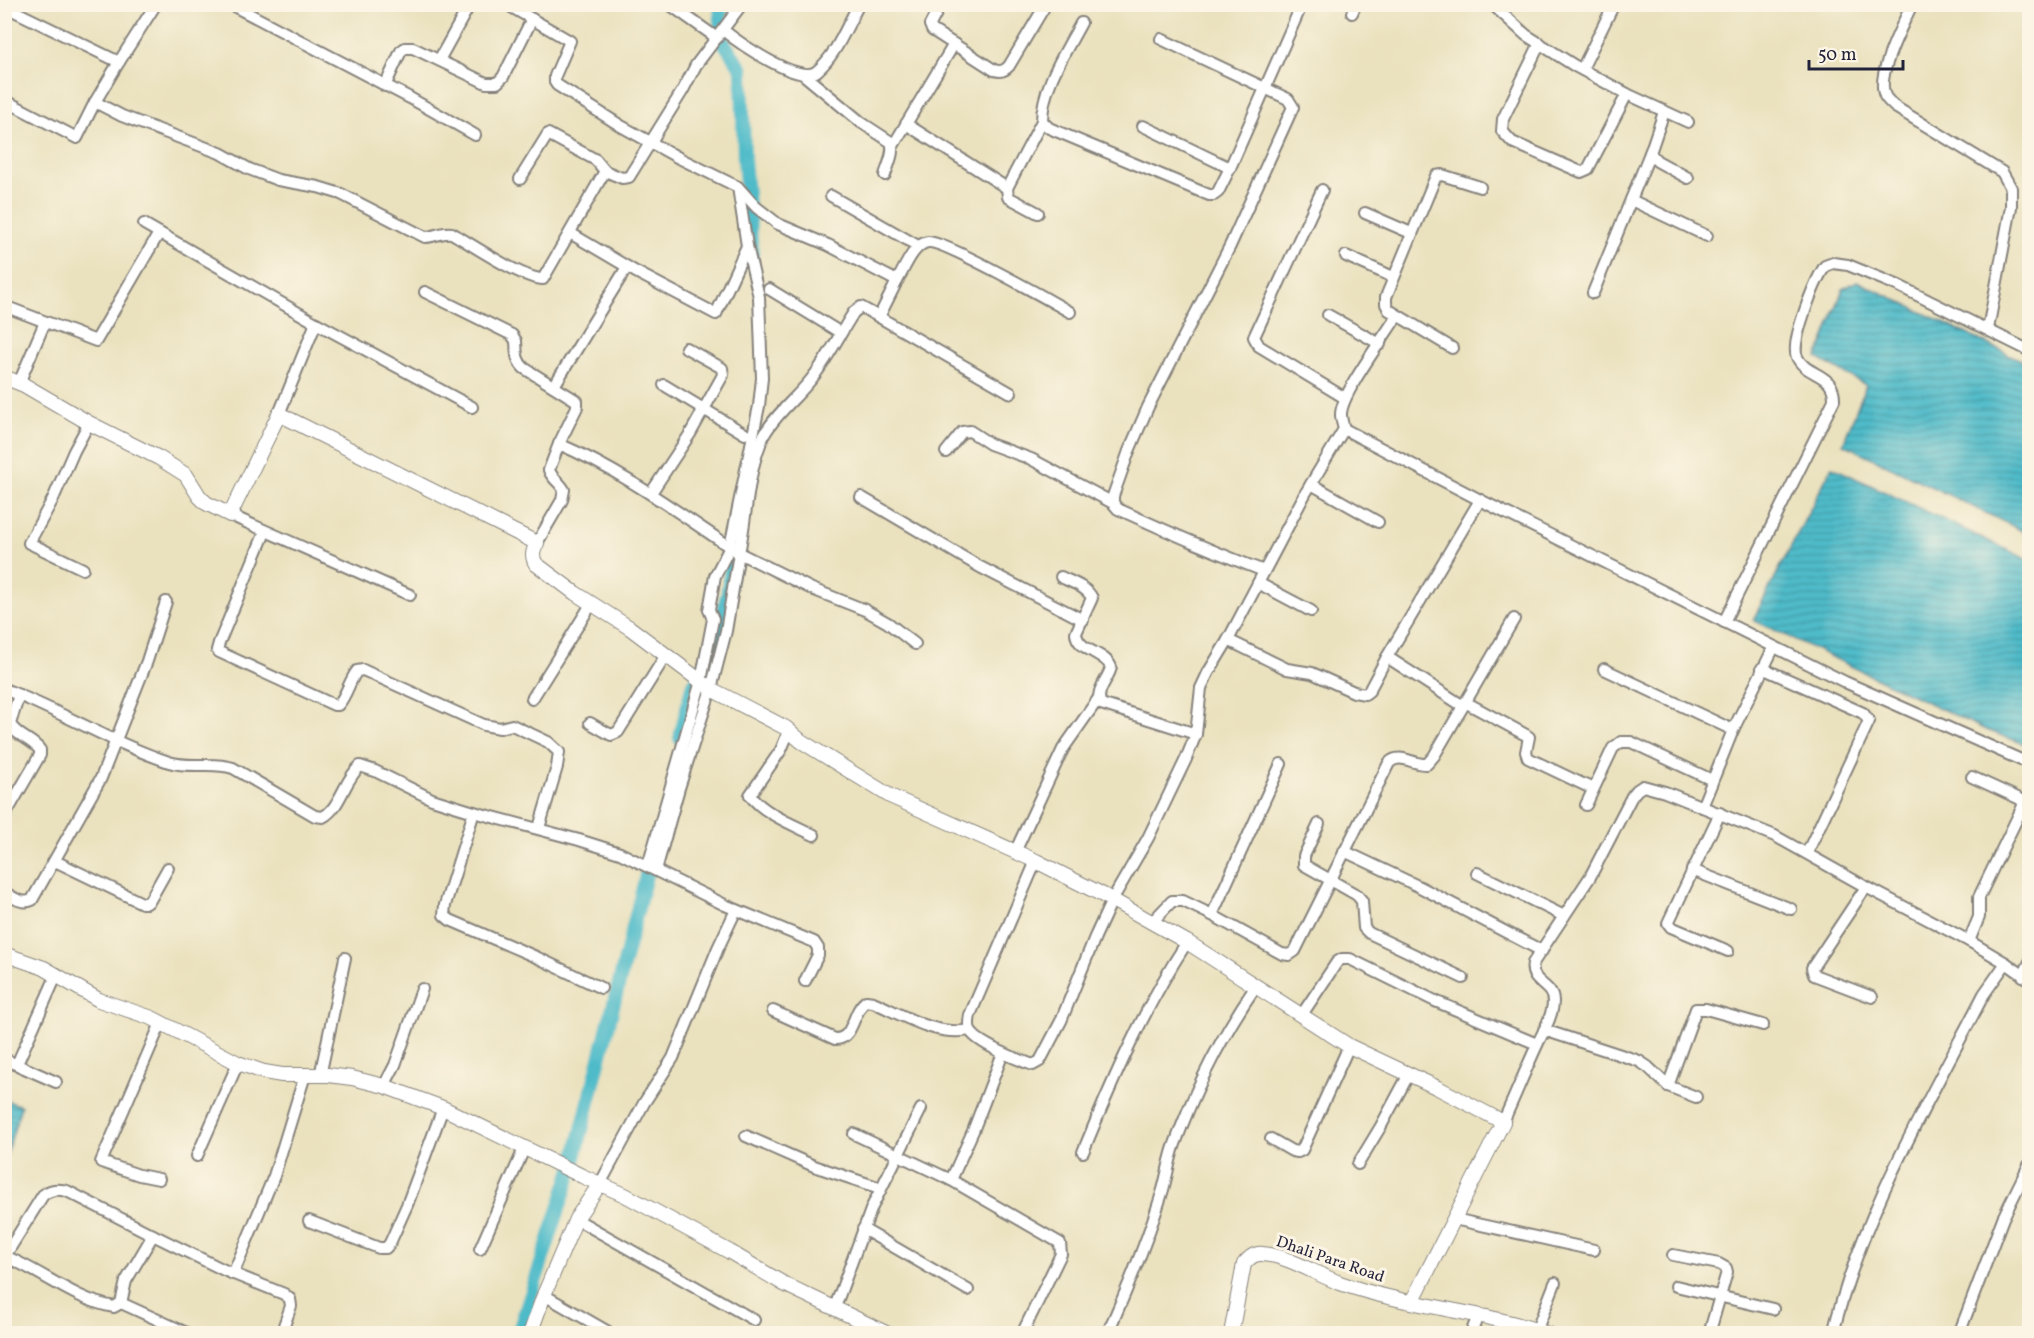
<svg xmlns="http://www.w3.org/2000/svg" width="2034" height="1338" font-family="Vollkorn,serif">
	<style>
		.water { fill: url(#water-rules); stroke: #386e82; stroke-width: 1.5 }
		.lines { fill: none; stroke-linecap: round; stroke-linejoin: round }
		.canal { stroke: #4fbbc9; stroke-width: 14 }
		.minor-casing { stroke: #86827c; stroke-width: 14 }
		.tertiary-casing { stroke: #86827c; stroke-width: 16 }
		.minor { stroke: #fff; stroke-width: 10 }
		.tertiary { stroke: #fff; stroke-width: 14 }
		.labels { text-anchor: middle; dominant-baseline: central; stroke-width: 6; stroke-linejoin: round; paint-order: stroke }
		.street-label { font-size: 16px; fill: #22223b; stroke: #fcf5e5 }
	</style>
	<defs>
		<pattern id="water-rules" width="6" height="5" patternUnits="userSpaceOnUse" patternTransform="scale(1.5)"><rect width="6" height="5" fill="#4fbbc9"/><path d="M0 2.5h6" fill="none" stroke="#4198a4"/></pattern>
	</defs>
	<rect width="100%" height="100%" fill="#fcf5e5"/>
	<filter id="ink" filterUnits="userSpaceOnUse"><feTurbulence type="fractalNoise" baseFrequency=".0167" numOctaves="2"/><feDisplacementMap in="SourceGraphic" scale="12" xChannelSelector="R" yChannelSelector="G"/><feConvolveMatrix kernelMatrix="1 2 1 2 8 2 1 2 1" color-interpolation-filters="sRGB"/></filter>
	<filter id="wash" filterUnits="userSpaceOnUse"><feTurbulence type="fractalNoise" baseFrequency=".008" numOctaves="4" result="noise"/><feDisplacementMap in="SourceGraphic" scale="24" xChannelSelector="R" yChannelSelector="G"/><feGaussianBlur stdDeviation="1.35" result="paint"/><feColorMatrix in="noise" values="0 0 0 0 0 0 0 0 0 0 0 0 0 0 0 0 0 1.4 0 .05"/><feComposite in="paint" operator="in"/></filter>
	<g filter="url(#wash)">
		<rect width="100%" height="100%" fill="#eae1be"/>
		<!-- water -->
		<g class="water">
			<path d="M1857,281L2029,364V534L1843,444L1866,385L1817,358L1843,289Z"/>
			<path d="M1832,467L2029,560V746L1984,729L1753,620Z"/>
			<path d="M5,1100L21,1106L5,1161L4,1100Z"/>
		</g>
		<g class="lines">
			<!-- canal -->
			<g class="canal">
				<path d="M721,4L720,21L722,40L742,69L744,159L752,254"/>
				<path d="M680,738L692,688L712,658L728,592L735,539"/>
				<path d="M518,1334L572,1169L651,856"/>
			</g>
		</g>
	</g>
	<g filter="url(#ink)">
		<g class="lines">
			<!-- minor casing -->
			<g class="minor-casing">
				<g id="minor">
					<path d="M230,4L410,98L475,135"/>
					<path d="M506,4L570,41L555,76V82L557,85L621,126L679,158L738,187L756,207L778,224L828,245L897,281L879,317L861,307L854,312C839,335 827,361 809,382C794,400 775,415 764,435C747,471 747,515 739,553C680,514 624,472 559,444L549,470C552,479 560,482 564,490L562,500L537,543"/>
					<path d="M669,4L717,38"/>
					<path d="M941,4L930,25L932,30L994,70C1001,72 1004,71 1009,66L1046,4"/>
					<path d="M1492,4L1526,35L1575,66L1627,94L1688,122"/>
					<path d="M1912,4C1903,25 1875,75 1885,96C1887,100 1892,104 1895,107L2002,172L2011,188V207L1988,329"/>
					<path d="M4,6L119,62L95,102L77,138L4,100"/>
					<path d="M1352,13L1356,4"/>
					<path d="M1081,23C1065,53 1042,87 1042,121L1049,128L1209,195H1214L1218,192L1230,168L1302,4"/>
					<path d="M723,30C738,42 800,86 817,71C837,54 846,27 859,4"/>
					<path d="M1161,39L1288,99L1293,107L1230,246L1148,407L1129,451L1113,496V503L1118,509C1166,531 1214,552 1264,571"/>
					<path d="M1540,43L1503,119L1502,131L1512,142L1581,172L1588,169L1627,94"/>
					<path d="M439,60L470,4"/>
					<path d="M119,62L156,4"/>
					<path d="M1582,69L1614,4"/>
					<path d="M804,75L862,123L891,142C895,152 888,165 885,175"/>
					<path d="M385,86L401,51L405,48H413L486,83H497L503,77L532,19"/>
					<path d="M95,102L122,116L220,153L249,169L278,180L318,187L341,194L425,237C435,237 442,231 452,233C472,245 523,279 543,279L605,171L622,178L629,177L683,90L696,65L742,4"/>
					<path d="M1664,112L1650,153L1657,161L1688,178"/>
					<path d="M906,124L1007,188"/>
					<path d="M1143,126L1230,168"/>
					<path d="M893,146L954,44"/>
					<path d="M520,179L548,134L596,160L605,171"/>
					<path d="M1322,190L1254,337L1259,346L1345,398"/>
					<path d="M831,196L918,246"/>
					<path d="M1631,200L1707,236"/>
					<path d="M1038,213L1008,197L1007,188L1042,121"/>
					<path d="M1365,213L1411,233"/>
					<path d="M144,224L316,323L472,407"/>
					<path d="M570,233L636,272L716,314L747,246L738,187"/>
					<path d="M1346,256L1393,277"/>
					<path d="M897,281C904,270 913,244 928,242C943,240 1051,301 1070,312"/>
					<path d="M769,289L841,333"/>
					<path d="M425,292L512,335L516,341C517,352 515,359 524,368L577,401V407L559,444"/>
					<path d="M1593,293L1650,153"/>
					<path d="M4,306L96,341L159,233"/>
					<path d="M1328,315L1380,344"/>
					<path d="M879,317L1011,393"/>
					<path d="M1452,348L1389,310L1386,304V297L1436,176L1442,175L1480,187"/>
					<path d="M19,383L45,322"/>
					<path d="M664,385L745,434"/>
					<path d="M554,386L627,267"/>
					<path d="M279,414L316,323"/>
					<path d="M1344,429L1480,500L1845,682L2030,764"/>
					<path d="M946,452L962,432L970,431L990,444L1031,459L1113,503"/>
					<path d="M1311,484L1378,522"/>
					<path d="M651,493L690,434L723,375L722,368L686,348"/>
					<path d="M861,497L980,567L1083,620"/>
					<path d="M230,515L410,595"/>
					<path d="M265,532L219,643L217,650L219,652L334,705H338C347,695 349,681 357,671L363,670L484,725L500,728L512,725L548,742L559,752L557,767L539,828"/>
					<path d="M83,569L29,543L53,499L74,451L89,423"/>
					<path d="M1061,577C1071,582 1087,587 1092,598L1076,633C1077,651 1105,652 1111,667C1109,679 1094,691 1101,704L1196,734"/>
					<path d="M1258,583L1311,611"/>
					<path d="M1724,622L1834,400C1835,372 1806,377 1797,357C1790,342 1815,281 1825,266L1833,263L1848,265L1899,286L2030,351"/>
					<path d="M1228,640L1287,669L1312,673L1354,692L1365,694L1369,691L1387,657L1480,500"/>
					<path d="M1387,657L1463,706"/>
					<path d="M1762,668L1863,713L1869,721L1807,853"/>
					<path d="M1604,669L1733,730"/>
					<path d="M4,689C61,711 112,743 169,762C192,769 211,761 233,768L315,816L323,817C341,807 344,780 360,766L375,771L432,799L474,812L579,840L620,853L725,905L814,942L818,948V955L805,981"/>
					<path d="M532,699L592,603"/>
					<path d="M1465,702L1526,735L1529,737L1526,752L1528,758L1593,789"/>
					<path d="M590,723L611,735L618,732L666,655"/>
					<path d="M789,731L781,750L750,795C764,814 794,825 814,835"/>
					<path d="M1586,805L1613,748L1621,742H1631L1712,780"/>
					<path d="M1702,807L1733,730L1774,647"/>
					<path d="M474,812L445,905L444,915L450,920L536,957L601,988"/>
					<path d="M1720,813L1668,923L1671,927L1728,951"/>
					<path d="M4,817L40,755V750C32,739 16,736 10,724L19,695"/>
					<path d="M1319,824L1304,856V865L1357,895L1362,901L1364,928L1369,933L1463,978"/>
					<path d="M1344,851L1420,887L1542,951"/>
					<path d="M1015,852L1063,749L1098,699"/>
					<path d="M55,861L142,903H147L150,900L168,868"/>
					<path d="M1036,861L970,1015C969,1020 968,1025 970,1030C975,1043 1019,1060 1033,1065L1040,1061L1061,1021L1095,937L1112,900L1148,838L1186,759L1196,734L1201,688L1208,673L1228,640L1305,494L1344,429C1343,425 1341,419 1341,415C1340,395 1385,336 1397,316"/>
					<path d="M648,866L701,681L713,619L709,610L715,576L730,547L759,406L762,378L759,297L747,246"/>
					<path d="M656,870L679,788L711,689L726,631L739,553L812,589L865,610L888,623L915,644"/>
					<path d="M1692,870L1791,909"/>
					<path d="M1477,873L1564,916"/>
					<path d="M1866,887L1812,968L1814,975L1872,997"/>
					<path d="M4,892C13,897 22,905 32,900L101,778L147,661L166,602"/>
					<path d="M1212,915L1282,954L1289,955L1295,951L1389,763C1400,752 1413,765 1427,764L1434,756L1514,619"/>
					<path d="M1152,922L1172,901H1183L1212,915L1281,764"/>
					<path d="M1969,941L1979,917V897L2024,804L2020,799L1972,777"/>
					<path d="M2023,976L2030,962"/>
					<path d="M773,1011L835,1039C854,1040 852,1011 866,1001L873,1002C903,1015 936,1037 970,1030"/>
					<path d="M1301,1016L1337,962L1342,959H1350L1435,1001L1537,1044"/>
					<path d="M1544,1030L1639,1061L1648,1067L1668,1086L1696,1097"/>
					<path d="M4,1059L56,1082"/>
					<path d="M17,1064L57,974"/>
					<path d="M320,1076L345,958"/>
					<path d="M384,1086L395,1065L422,989"/>
					<path d="M1668,1086L1696,1009H1706L1763,1025"/>
					<path d="M1503,1122C1515,1096 1525,1071 1537,1045C1543,1032 1553,1016 1553,1001C1552,983 1529,984 1533,963L1590,877L1632,796L1637,790L1643,786L1665,792L1775,836L1866,887L1969,941L2006,963L2030,980"/>
					<path d="M854,1134L951,1180L1060,1243L1061,1254L1022,1334"/>
					<path d="M746,1136L814,1166L880,1188"/>
					<path d="M1271,1139L1292,1151L1298,1152L1302,1150L1349,1046"/>
					<path d="M1083,1152C1113,1079 1144,1008 1187,942"/>
					<path d="M197,1156L238,1063"/>
					<path d="M1358,1164L1381,1126L1409,1074"/>
					<path d="M159,1179L139,1175L101,1162L161,1023"/>
					<path d="M951,1180L973,1131L1003,1053"/>
					<path d="M600,1184L644,1103L673,1058L718,948L736,910"/>
					<path d="M576,1219L754,1320"/>
					<path d="M1454,1219L1594,1250"/>
					<path d="M309,1221L379,1248H386L390,1243L407,1205L443,1108"/>
					<path d="M863,1229L968,1290"/>
					<path d="M480,1249L524,1149"/>
					<path d="M1673,1255L1719,1264L1726,1268L1727,1272L1709,1334"/>
					<path d="M4,1256C42,1271 74,1300 114,1307L121,1303L126,1281L153,1235L224,1270L284,1294L290,1299L291,1306L281,1334"/>
					<path d="M5,1256L43,1195C51,1189 57,1189 67,1191L153,1235"/>
					<path d="M233,1274L274,1176L305,1075"/>
					<path d="M1676,1286L1773,1309"/>
					<path d="M544,1295L612,1334"/>
					<path d="M121,1303L189,1334"/>
					<path d="M835,1307L872,1207L921,1109"/>
					<path d="M1537,1329L1555,1283"/>
					<path d="M1107,1334C1128,1288 1147,1241 1162,1193C1167,1177 1169,1160 1175,1144C1195,1089 1222,1035 1256,986"/>
					<path d="M1471,1334L1478,1315"/>
					<path d="M1833,1334C1861,1216 1929,1100 1984,994L2006,963"/>
					<path d="M1959,1334L2003,1218L2029,1165"/>
				</g>
			</g>
			<!-- tertiary casing -->
			<g class="tertiary-casing">
				<g id="tertiary">
					<path d="M4,377L24,385L89,423L159,458L186,475L199,496L206,503L230,515L279,414L537,543C533,551 531,556 536,564L575,593L630,628L711,689L786,728L801,741L890,796L1036,861L1105,896L1187,942L1349,1046L1438,1088L1503,1122L1412,1302"/>
					<path d="M4,954L44,968L99,1000L152,1018L238,1063L264,1072L282,1075H328L352,1078L384,1086L443,1108L582,1176L625,1195L730,1252L784,1284L888,1334"/>
					<path d="M530,1334L544,1295L576,1219L600,1184"/>
					<path d="M1231,1334L1244,1264C1249,1258 1254,1253 1263,1254C1289,1256 1315,1274 1340,1283C1407,1307 1480,1310 1548,1334"/>
				</g>
			</g>
			<!-- minor -->
			<use href="#minor" class="minor"/>
			<!-- tertiary -->
			<use href="#tertiary" class="tertiary"/>
		</g>
	</g>
	<g class="labels">
		<!-- street labels -->
		<g class="street-label">
			<text transform="translate(1330 1260) rotate(19)">Dhali Para Road</text>
		</g>
	</g>
	<!-- margin -->
	<rect width="2034" height="1338" fill="none" stroke="#fcf5e5" stroke-width="24"/>
	<!-- scale -->
	<path d="M1809 60v9h94v-9" fill="none" stroke="#22223b" stroke-width="3"/>
	<text x="1818" y="60" font-size="18" fill="#22223b" stroke="#fcf5e5" stroke-width="4.5" paint-order="stroke">50 m</text>
</svg>
